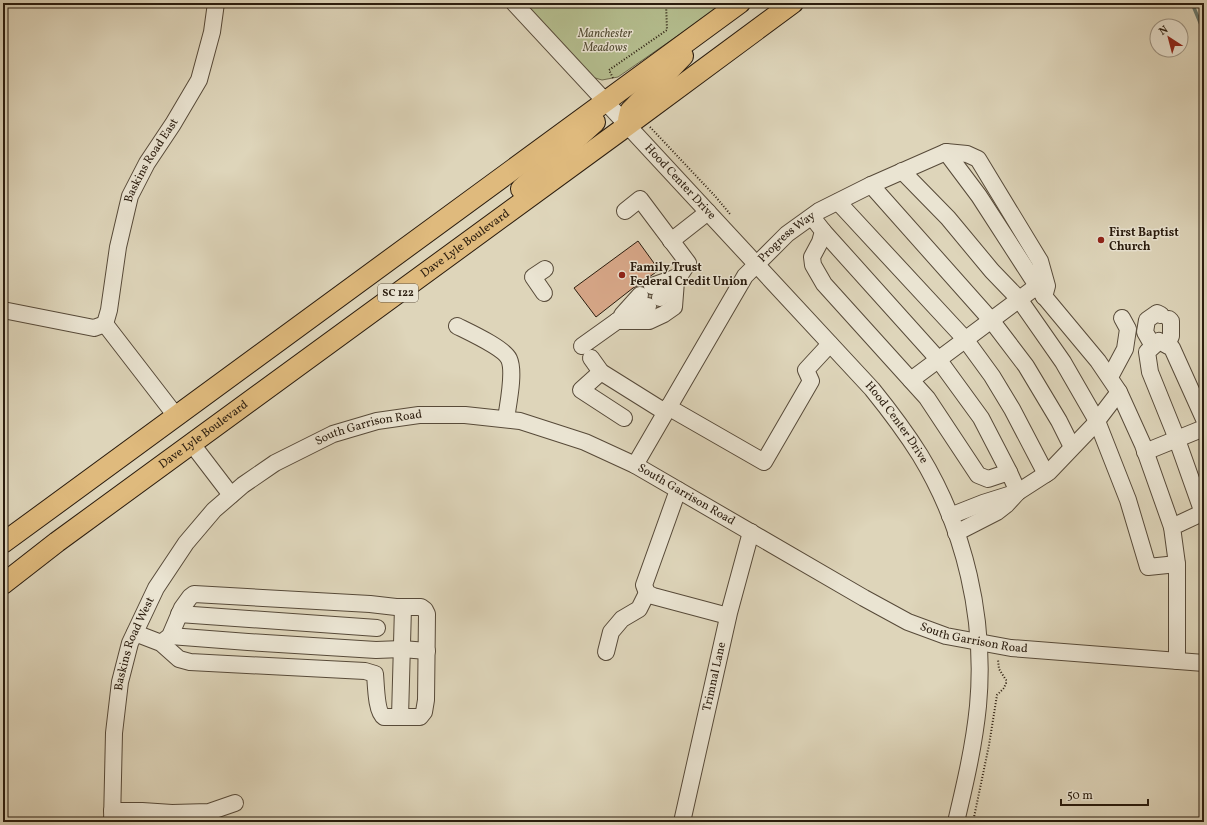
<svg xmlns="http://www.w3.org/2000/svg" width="1207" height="825" viewBox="0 0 1207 825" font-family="Vollkorn,serif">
<rect width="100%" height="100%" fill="#ded5ba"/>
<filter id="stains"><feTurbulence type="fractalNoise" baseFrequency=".005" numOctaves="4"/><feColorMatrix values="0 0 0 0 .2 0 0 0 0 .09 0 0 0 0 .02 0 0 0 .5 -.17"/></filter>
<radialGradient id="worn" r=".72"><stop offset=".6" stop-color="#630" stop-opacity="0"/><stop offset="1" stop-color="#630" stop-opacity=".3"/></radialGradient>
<!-- green -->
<polygon fill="#b4bd8e" stroke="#6f6c4e" points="519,3 725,3 618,77 602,80 585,75"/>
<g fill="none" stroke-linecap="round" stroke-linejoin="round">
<!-- stream -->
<polyline stroke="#697a70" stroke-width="3.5" points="1192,3 1204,32"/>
</g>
<!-- building -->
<polygon fill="#d6a687" stroke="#2a1c0e" points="638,241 659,270 645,280 643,286 637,286 633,288 596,317 574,288"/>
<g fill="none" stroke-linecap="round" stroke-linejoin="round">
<!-- minor-tunnel -->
<g stroke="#bab098" stroke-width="16" stroke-dasharray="16 8" stroke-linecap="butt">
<polyline points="644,301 656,292"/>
<polyline points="652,311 665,304"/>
</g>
<!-- minor casing -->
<g stroke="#574a39" stroke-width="18">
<g id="minor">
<path id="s1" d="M 514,3 L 872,389 C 889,410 905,431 920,455 C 965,529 986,619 978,706 C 974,746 965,784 956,822"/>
<polyline points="946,152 979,196 1043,295 1098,361 1119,392 1143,445 1172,527"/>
<polyline points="902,171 948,218 992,271 1019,299 1063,362 1097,421 1128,500 1148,567 1177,564"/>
<polyline points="871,185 991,320 1026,366 1059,421 1072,447"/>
<polyline points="838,202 965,339 992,376 1012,409 1046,474"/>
<polyline points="625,211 640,199 688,263 672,287 660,298"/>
<polyline points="812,217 823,231 820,242 812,257 813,265 824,284 927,398 978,475 988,479 1009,472 1018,492"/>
<polyline points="823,231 938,359 981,418 1009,472"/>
<polyline points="671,241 708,212"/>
<polyline points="652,286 680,276"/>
<polyline points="544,293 533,277 545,269"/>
<polyline points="3,310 94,328 105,324"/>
<polyline points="622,315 640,295"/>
<polyline points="617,321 649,321 664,314 674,307 676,281"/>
<path id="s2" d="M 105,324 L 109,310 L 118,247 L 130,196 L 147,163 L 173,124 L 199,80 L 212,32 L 216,3"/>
<polyline points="105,324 176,416"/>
<path d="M 457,326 C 469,332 504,348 509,359 C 515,372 508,404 506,419"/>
<polyline points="1167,345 1171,336 1171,321 1169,319"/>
<polyline points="582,346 617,321 648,306"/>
<polyline points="1153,346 1145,332 1147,320 1157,313 1161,315"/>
<polyline points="591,358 601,372 665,412"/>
<polyline points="601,372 581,390 624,418"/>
<polyline points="1110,377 1125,349 1128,329 1122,318"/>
<polyline points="911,380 1037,286"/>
<polyline points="668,407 764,462 811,381 806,370 830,344"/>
<polyline points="192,444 231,495"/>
<polyline points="1145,452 1204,428"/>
<path id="s3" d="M 635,465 L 745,276 L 787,234 L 819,211 L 871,185 L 946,152 L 967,154 L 978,159 L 1040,261 L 1047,286 L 1044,297"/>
<polyline points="678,490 644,585 647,593 653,596 728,616"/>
<polyline points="1203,513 1175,434 1150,372 1147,352 1159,341 1172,348 1204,419"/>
<polyline points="950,516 983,503 1018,492 1049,472 1093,426 1119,392"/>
<polyline points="956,533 997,512 1006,505 1017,493"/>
<polyline points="179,614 377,628"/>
<path d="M 135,633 L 161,643 L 170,636 L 182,608 L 190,597 L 194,594 L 370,604 L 396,607 L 421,607 L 425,610 L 427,614 L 426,700 L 424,712 L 420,717 L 384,717 C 376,712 376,684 375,674 L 365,671 L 190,662 L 179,659 L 161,643"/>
<polyline points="170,636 248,642 376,650 402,649 427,651"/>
<polyline points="606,652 611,632 622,619 639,609 647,593"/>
<polyline points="1177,661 1177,564 1172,527 1204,512"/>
<polyline points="400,717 403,607"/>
<polyline points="112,811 142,811 172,813 209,812 235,803"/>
<path id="s4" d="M 112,822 L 114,733 L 120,682 L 130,643 L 156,588 L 186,543 L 214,510 L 243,485 L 275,463 L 333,434 L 377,421 L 419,415 L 465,415 L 520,421 L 585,442 L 635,465 L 864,598 L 908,622 L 946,636 L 1011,648 L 1204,663"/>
<path id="s5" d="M 682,822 L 729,613 L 751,532"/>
</g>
</g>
<!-- major casing -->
<g stroke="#2a1c0e" stroke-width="22">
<g id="major">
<polyline points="628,120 630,111 634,107 683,56"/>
<polyline points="521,189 595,122"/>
<polyline points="3,543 740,3"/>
<path id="s6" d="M 3,584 L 57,542 L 628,125 L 793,3"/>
</g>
</g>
<!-- path -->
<g stroke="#2a1c0e" stroke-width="2" stroke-dasharray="1 2" stroke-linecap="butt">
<polyline points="613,78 609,70 667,30 666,3"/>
<polyline points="650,127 715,196 730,214"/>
<polyline points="973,822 989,745 997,695 1004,688 1006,683 1006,680 999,669 998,660"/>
</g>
<!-- minor -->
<use href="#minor" stroke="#eae4d2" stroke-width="16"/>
<!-- major -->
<use href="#major" stroke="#dfba7d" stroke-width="20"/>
</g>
<!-- markers -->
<g fill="#8f2418" stroke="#eae4d2" stroke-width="1.5">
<circle cx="1101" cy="240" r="4"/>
<circle cx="622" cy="275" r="4"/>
</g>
<g text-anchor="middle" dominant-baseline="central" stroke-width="3" stroke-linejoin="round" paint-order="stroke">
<!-- shield labels -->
<rect fill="#eae4d2" stroke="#645849" stroke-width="1" x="378" y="284" width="40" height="18" rx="3"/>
<g font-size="11" font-weight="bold" fill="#2a1c0e">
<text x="398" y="293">SC 122</text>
</g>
<!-- park labels -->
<g font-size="12" font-style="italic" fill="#534c34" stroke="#eae4d2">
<text x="605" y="34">Manchester<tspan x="605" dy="14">Meadows</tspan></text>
</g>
<!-- street labels -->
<g font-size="12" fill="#2a1c0e" stroke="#eae4d2">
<text stroke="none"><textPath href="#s2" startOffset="172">Baskins Road East</textPath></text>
<text stroke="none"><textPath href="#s1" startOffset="244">Hood Center Drive</textPath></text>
<text stroke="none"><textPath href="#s3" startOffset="276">Progress Way</textPath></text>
<text stroke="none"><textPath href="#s6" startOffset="574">Dave Lyle Boulevard</textPath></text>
<text stroke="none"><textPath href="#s1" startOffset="568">Hood Center Drive</textPath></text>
<text stroke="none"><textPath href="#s4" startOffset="517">South Garrison Road</textPath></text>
<text stroke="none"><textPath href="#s6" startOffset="250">Dave Lyle Boulevard</textPath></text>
<text stroke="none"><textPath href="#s4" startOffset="853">South Garrison Road</textPath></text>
<text stroke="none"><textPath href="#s4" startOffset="1177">South Garrison Road</textPath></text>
<text stroke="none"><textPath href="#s4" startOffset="181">Baskins Road West</textPath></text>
<text stroke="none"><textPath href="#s5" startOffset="149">Trimnal Lane</textPath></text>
</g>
<!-- poi labels -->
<g font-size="12" font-weight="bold" fill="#2a1c0e" stroke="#eae4d2" text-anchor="start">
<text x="1109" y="233">First Baptist<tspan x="1109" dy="14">Church</tspan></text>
<text x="630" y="268">Family Trust<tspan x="630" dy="14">Federal Credit Union</tspan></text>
</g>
</g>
<!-- margin -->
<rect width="1207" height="825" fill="none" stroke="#ded5ba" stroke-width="16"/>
<rect x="4" y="4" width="1199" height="817" fill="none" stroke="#2a1c0e" stroke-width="2"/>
<rect x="8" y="8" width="1191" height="809" fill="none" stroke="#2a1c0e"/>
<!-- north arrow -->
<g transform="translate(1169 38) rotate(324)"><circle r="19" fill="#eae4d2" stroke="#9d9484"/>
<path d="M0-3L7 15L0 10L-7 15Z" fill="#8f2418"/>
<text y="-6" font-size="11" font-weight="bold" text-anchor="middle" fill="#2a1c0e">N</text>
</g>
<!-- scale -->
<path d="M1061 799v6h87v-6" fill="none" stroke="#2a1c0e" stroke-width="2"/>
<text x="1067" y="799" font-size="12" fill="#2a1c0e" stroke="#eae4d2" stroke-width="3" paint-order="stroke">50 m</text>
<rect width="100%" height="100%" filter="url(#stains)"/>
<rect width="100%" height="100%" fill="url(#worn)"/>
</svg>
